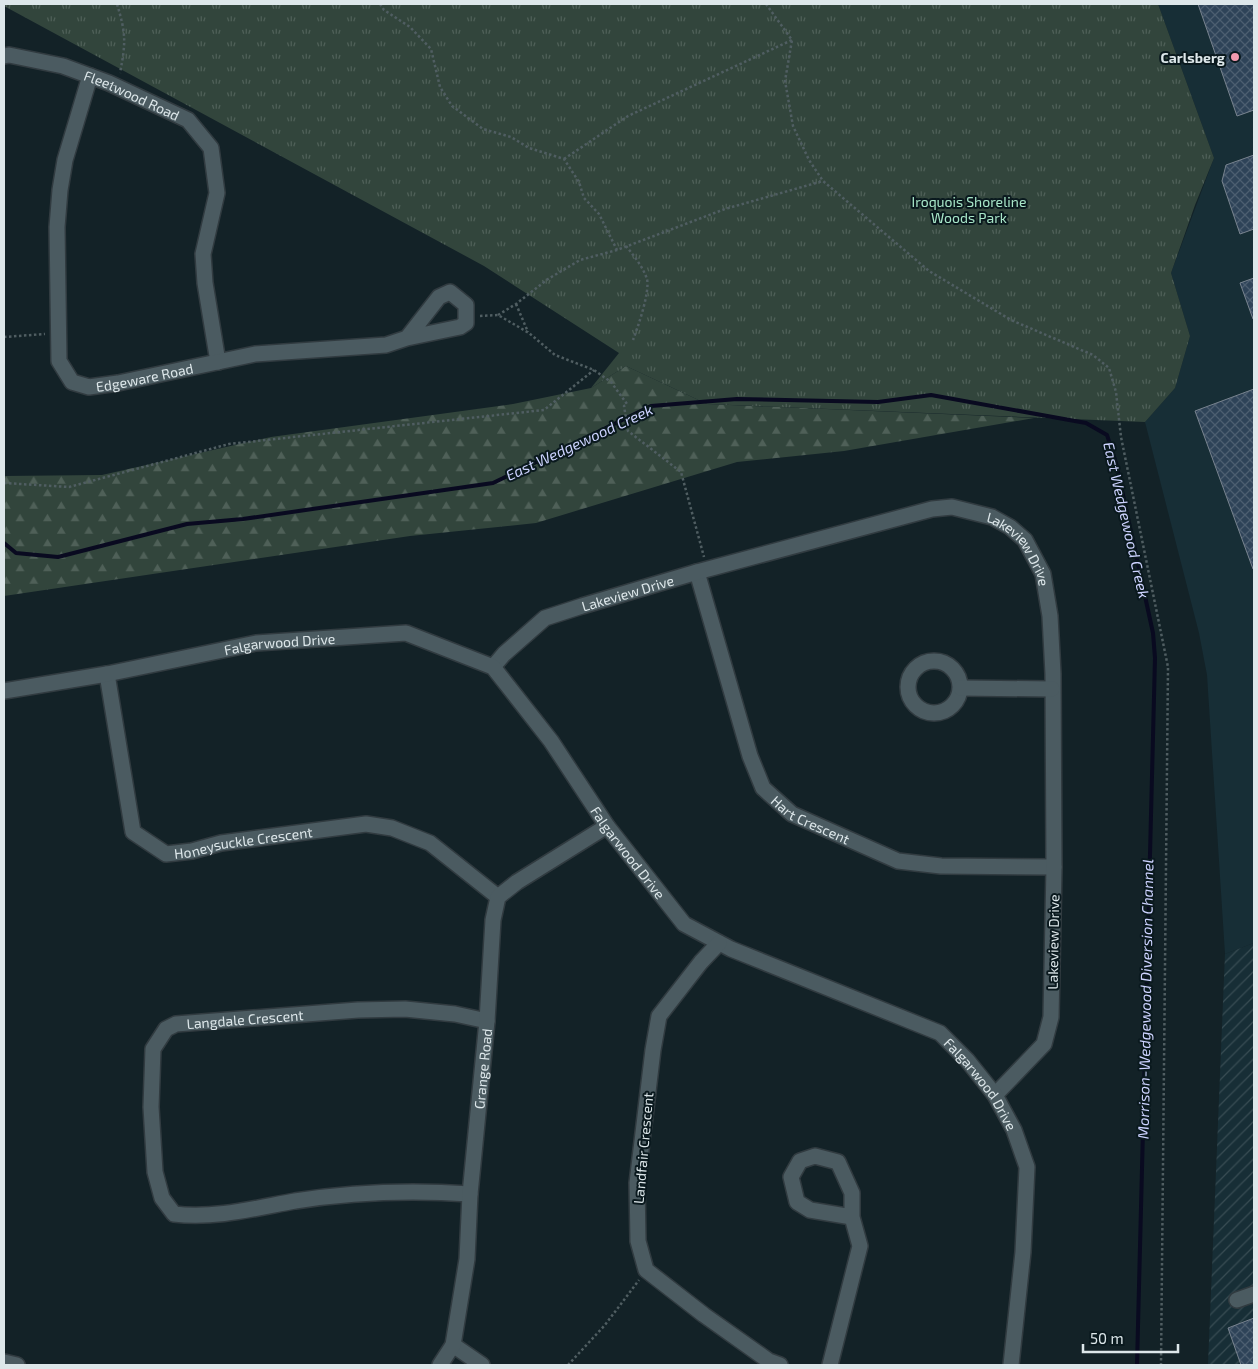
<svg xmlns="http://www.w3.org/2000/svg" width="1258" height="1369" viewBox="0 0 1258 1369" font-family="'Exo 2',sans-serif">
<defs>
<pattern id="industrial-furrows" width="10" height="10" patternUnits="userSpaceOnUse" patternTransform="scale(1.25)"><rect width="10" height="10" fill="#172e36"/><path d="M-1 1l2-2M0 10L10 0M9 11l2-2" fill="none" stroke="#384c53"/></pattern>
<pattern id="forest-firs" width="22" height="20" patternUnits="userSpaceOnUse" patternTransform="scale(1.25)"><rect width="22" height="20" fill="#32453c"/><path d="M5 1l3.5 6h-7zM16 11l3.5 6h-7z" fill="#4f6058"/></pattern>
<pattern id="park-tufts" width="24" height="20" patternUnits="userSpaceOnUse" patternTransform="scale(1.25)"><rect width="24" height="20" fill="#32453c"/><path d="M3 7l-1-3M5 7V3M7 7l1-3M15 17l-1-3M17 17v-4M19 17l1-3" fill="none" stroke="#4f6058"/></pattern>
<pattern id="building-cross-hatch" width="8" height="8" patternUnits="userSpaceOnUse" patternTransform="scale(1.25)"><rect width="8" height="8" fill="#2e4358"/><path d="M0 0l8 8M0 8l8-8" fill="none" stroke="#4c5e70"/></pattern>
</defs>
<rect width="100%" height="100%" fill="#132227"/>
<!-- built -->
<polygon fill="#172e36" points="1158,4 1254,4 1254,943 1225,954 1207,675 1199,633 1145,422 1175,388 1190,336 1171,273 1214,158"/>
<!-- industrial -->
<polygon fill="url(#industrial-furrows)" points="1254,943 1254,1365 1208,1365 1225,954"/>
<!-- forest -->
<polygon fill="url(#forest-firs)" points="626,366 707,404 1034,418 844,451 737,462 536,523 410,536 4,596 4,476 102,475 271,437 513,404 591,388"/>
<!-- park -->
<polygon fill="url(#park-tufts)" points="4,4 1158,4 1214,158 1195,205 1171,273 1190,336 1175,388 1145,422 707,404 626,366 591,388 619,353 484,266 4,6"/>
<g fill="none" stroke-linecap="round" stroke-linejoin="round">
<!-- stream -->
<polyline stroke="#090a20" stroke-width="4" points="4,543 16,553 58,557 187,524 243,519 493,483 651,406 737,399 878,402 931,395 1086,423 1107,435 1116,463 1153,633 1155,658 1137,1365"/>
</g>
<!-- building -->
<g fill="url(#building-cross-hatch)" stroke="#78838f">
<polygon points="1198,4 1254,4 1254,110 1237,116"/>
<polygon points="1254,155 1254,229 1240,234 1222,181 1226,165"/>
<polygon points="1254,278 1254,318 1253,319 1240,283"/>
<polygon points="1254,389 1254,569 1253,569 1195,411"/>
<polygon points="1254,1318 1254,1365 1241,1365 1228,1328"/>
</g>
<g fill="none" stroke-linecap="round" stroke-linejoin="round">
<!-- minor casing -->
<g stroke="#313b40" stroke-width="18">
<g id="minor">
<path id="s1" d="M 4,56 L 9,55 L 63,66 L 109,83 L 188,120 L 211,148 L 217,193 L 203,254 L 205,283 L 218,362"/>
<path id="s2" d="M 90,76 L 65,160 L 60,190 L 57,227 L 59,361 L 72,382 L 89,387 L 118,383 L 255,354 L 386,345 L 407,338 L 460,327 L 466,323 L 466,305 L 450,292 L 439,297 L 407,338"/>
<path id="s3" d="M 697,572 L 750,756 L 763,788 L 792,814 L 898,861 L 941,866 L 1054,867"/>
<circle cx="934" cy="687" r="26"/>
<path id="s4" d="M 493,667 L 504,654 L 545,618 L 582,606 L 697,572 L 932,509 L 952,507 L 992,517 L 1010,527 L 1025,540 L 1043,574 L 1050,616 L 1053,674 L 1054,867 L 1051,1017 L 1044,1044 L 995,1095"/>
<path id="s5" d="M 107,674 L 133,832 L 166,854 L 192,851 L 221,843 L 366,824 L 392,828 L 430,843 L 498,897"/>
<polyline points="961,688 1052,689"/>
<path id="s6" d="M 4,691 L 107,674 L 256,643 L 406,633 L 493,667 L 551,741 L 607,826 L 684,924 L 731,949 L 940,1033 L 967,1060 L 995,1095 L 1014,1130 L 1027,1167 L 1023,1252 L 1011,1365"/>
<polyline points="719,943 701,962 659,1016 653,1050 637,1183 638,1241 646,1270 704,1315 769,1361 780,1365"/>
<path id="s7" d="M 470,1194 C 412,1190 353,1192 295,1201 C 256,1208 215,1219 174,1214 L 162,1198 L 155,1172 L 151,1107 L 153,1049 L 166,1029 L 176,1024 L 358,1010 L 405,1009 L 455,1014 L 487,1021"/>
<polyline points="1237,1300 1254,1294"/>
<polyline points="453,1345 482,1365"/>
<polyline points="4,1362 17,1365"/>
<path id="s8" d="M 440,1365 L 453,1345 L 467,1259 L 470,1194 L 487,1021 L 493,920 L 498,897 L 517,882 L 607,826"/>
<polyline points="830,1365 860,1246 852,1217 852,1193 838,1162 815,1156 800,1161 791,1177 797,1202 810,1210 852,1217"/>
</g>
</g>
<!-- path -->
<g stroke="#505e62" stroke-width="2.5" stroke-dasharray="2.5 2.5" stroke-linecap="butt">
<path d="M 117,4 C 126,34 126,42 120,73"/>
<polyline points="380,4 384,10 410,27 431,49 440,87 452,106 483,129 511,137 529,148 564,159 579,182 584,198 599,214 617,250"/>
<polyline points="766,4 792,40 785,81 793,126 809,160 823,181 929,271 1011,320 1093,355 1109,368 1116,392 1121,437 1168,667 1161,1365"/>
<polyline points="564,159 628,116 792,40"/>
<path d="M 626,246 C 634,256 643,267 647,279 C 650,292 638,327 633,340"/>
<polyline points="516,304 528,332"/>
<polyline points="498,315 516,304 548,279 580,260 617,250 725,209 823,181"/>
<polyline points="480,316 498,315 529,333 555,355 594,370 611,382 627,404 624,406 628,431 681,472 704,557"/>
<polyline points="4,337 45,334"/>
<polyline points="4,483 69,487 229,444 544,410 594,370"/>
<polyline points="568,1365 605,1325 639,1280"/>
</g>
<!-- minor -->
<use href="#minor" stroke="#4b5b61" stroke-width="15"/>
</g>
<!-- markers -->
<circle fill="#f29aaf" stroke="#0a191e" stroke-width="2" cx="1235" cy="57" r="5"/>
<g text-anchor="middle" dominant-baseline="central" stroke-width="4" stroke-linejoin="round" paint-order="stroke">
<!-- poi labels -->
<g font-size="14" font-weight="bold" fill="#dde7ea" stroke="#0a191e" text-anchor="end">
<text x="1225" y="57">Carlsberg</text>
</g>
<!-- street labels -->
<g font-size="14" fill="#dde7ea" stroke="#0a191e">
<text stroke="none"><textPath href="#s1" startOffset="135">Fleetwood Road</textPath></text>
<text stroke="none"><textPath href="#s2" startOffset="388">Edgeware Road</textPath></text>
<text stroke="none"><textPath href="#s4" startOffset="578">Lakeview Drive</textPath></text>
<text stroke="none"><textPath href="#s4" startOffset="158">Lakeview Drive</textPath></text>
<text stroke="none"><textPath href="#s6" startOffset="280">Falgarwood Drive</textPath></text>
<text stroke="none"><textPath href="#s3" startOffset="284">Hart Crescent</textPath></text>
<text stroke="none"><textPath href="#s5" startOffset="278">Honeysuckle Crescent</textPath></text>
<text stroke="none"><textPath href="#s6" startOffset="730">Falgarwood Drive</textPath></text>
<text transform="translate(1053 942) rotate(-89)">Lakeview Drive</text>
<text stroke="none"><textPath href="#s7" startOffset="572">Langdale Crescent</textPath></text>
<text stroke="none"><textPath href="#s8" startOffset="302">Grange Road</textPath></text>
<text stroke="none"><textPath href="#s6" startOffset="1165">Falgarwood Drive</textPath></text>
<text transform="translate(643 1148) rotate(-85)">Landfair Crescent</text>
</g>
<!-- park labels -->
<g font-size="14" fill="#a8e6c9" stroke="#0a191e">
<text x="969" y="201">Iroquois Shoreline<tspan x="969" dy="16">Woods Park</tspan></text>
</g>
<!-- water labels -->
<g font-size="15" font-style="italic" fill="#cdd3ff" stroke="#0a191e">
<text transform="translate(579 442) rotate(-25)">East Wedgewood Creek</text>
<text transform="translate(1127 520) rotate(77)">East Wedgewood Creek</text>
<text transform="translate(1145 999) rotate(-89)">Morrison-Wedgewood Diversion Channel</text>
</g>
</g>
<!-- border -->
<rect width="1258" height="1369" fill="none" stroke="#dde7ea" stroke-width="10"/>
<!-- scale -->
<path d="M1083 1344v8h95v-8" fill="none" stroke="#dde7ea" stroke-width="2.5"/>
<text x="1090" y="1344" font-size="15" fill="#dde7ea" stroke="#0a191e" stroke-width="4" paint-order="stroke">50 m</text>
</svg>
